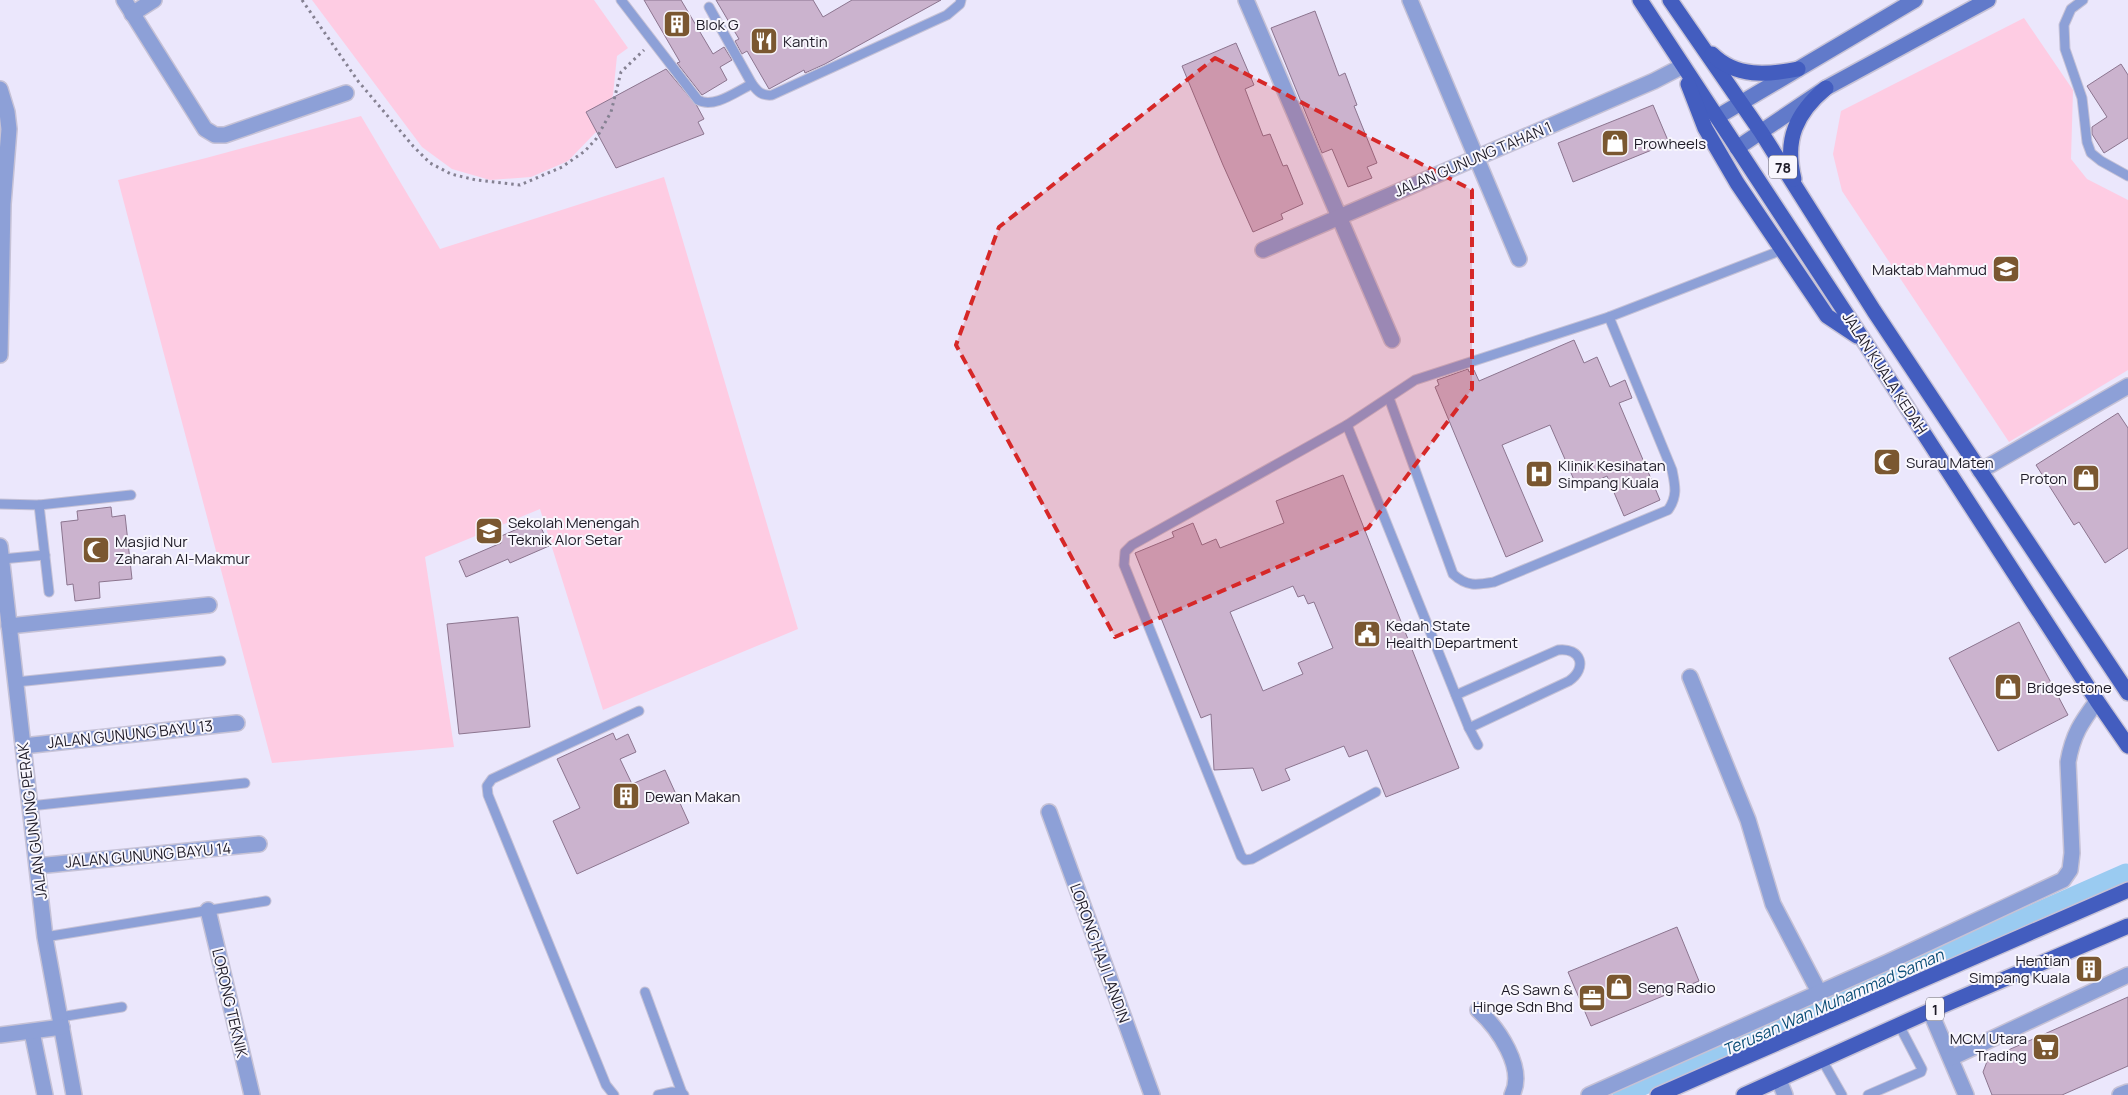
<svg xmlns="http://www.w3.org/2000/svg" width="2128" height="1095" viewBox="0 0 2128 1095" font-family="Manrope,sans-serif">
<rect width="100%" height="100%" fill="#ebe7fc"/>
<!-- pitch -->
<g fill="#fecce3">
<polygon points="312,0 594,0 628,48 617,56 613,95 596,132 568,161 531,177 490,180 452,169 422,147"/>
<polygon points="2024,18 2073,90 2071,159 2087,179 2128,200 2128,370 2009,442 1842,191 1833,154 1841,111"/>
<polygon points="361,116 440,249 664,177 798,629 603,710 540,509 425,557 454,747 272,763 118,180 206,158"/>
</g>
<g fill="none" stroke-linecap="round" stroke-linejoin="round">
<!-- canal -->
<polyline stroke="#9acbf1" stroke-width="19" points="1622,1095 2126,873"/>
</g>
<!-- building -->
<g fill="#cbb3ce" stroke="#8c758f" fill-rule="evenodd">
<polygon points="644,0 681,0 713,54 724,47 732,60 720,67 727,80 702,95 677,63 680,62"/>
<polygon points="716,0 813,0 823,17 852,0 941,0 825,64 805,73 804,70 769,89 747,51 742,54 735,41 739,39"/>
<polygon points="1315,11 1339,76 1345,73 1357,105 1354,106 1377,163 1367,167 1372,178 1348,187 1332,149 1322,153 1271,28"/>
<polygon points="1236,43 1254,85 1245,89 1263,136 1270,134 1283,166 1287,165 1303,204 1281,214 1283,219 1253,232 1223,165 1182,66"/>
<polygon points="2121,64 2128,75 2128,138 2104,153 2092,134 2092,127 2107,117 2087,86"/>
<polygon points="666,69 697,106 704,119 698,122 704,134 616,168 586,112"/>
<polygon points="1653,105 1669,143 1573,182 1558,143"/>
<polygon points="1574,340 1584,363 1597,357 1610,387 1625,380 1632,398 1619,403 1660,500 1624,516 1607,476 1578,489 1550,425 1502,445 1543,541 1506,557 1435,387 1439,385 1437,380 1468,369 1469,372 1474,370 1479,381"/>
<polygon points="2118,413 2128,428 2128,548 2105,563 2079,522 2074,525 2036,465"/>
<path d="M 1343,475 L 1459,768 L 1386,797 L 1367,750 L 1349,757 L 1344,746 L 1285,769 L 1290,780 L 1262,791 L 1253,768 L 1214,770 L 1211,714 L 1201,718 L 1135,553 L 1174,537 L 1172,532 L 1193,523 L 1202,545 L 1216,539 L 1220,548 L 1284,523 L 1276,501 ZM 1293,586 L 1298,597 L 1304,595 L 1308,604 L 1314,602 L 1333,648 L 1298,663 L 1303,674 L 1263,691 L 1230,612 Z"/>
<polygon points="111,507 112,517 125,515 132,579 99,582 100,598 75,601 73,584 67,585 61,522 78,520 77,511"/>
<polygon points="538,520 549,546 510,563 508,559 466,577 459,561 501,543 499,537"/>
<polygon points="518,617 530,727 459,734 447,624"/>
<polygon points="2019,622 2068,715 1998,751 1949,658"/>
<polygon points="613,733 616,740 628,734 636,752 620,759 632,784 665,770 689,823 577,874 553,821 580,808 557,759"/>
<polygon points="1677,927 1699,981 1591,1026 1568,972"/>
<polygon points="2128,997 2128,1066 2062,1095 1992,1095 1983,1072 1988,1059"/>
</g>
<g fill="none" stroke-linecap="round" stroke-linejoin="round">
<!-- lane casing -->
<g stroke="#c6c2d6" stroke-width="11">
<g id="lane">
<path d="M 621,0 L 698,100 C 714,109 737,91 752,84"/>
<polyline points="2083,0 2071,9 2064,25 2065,49 2082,98 2087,142 2091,153 2101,161 2128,176"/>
<path d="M 709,7 L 752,84 C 758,92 762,96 772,95 L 947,15 L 960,4 L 961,0"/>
<path d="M 1389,398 L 1453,574 C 1467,587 1477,585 1494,582 L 1668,510 C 1678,496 1675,485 1672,470 L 1609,317"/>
<polyline points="1347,425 1469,728 1478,745"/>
<polyline points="0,504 39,505 131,495"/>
<polyline points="39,505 49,592"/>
<polyline points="2,559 45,555"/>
<polyline points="16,682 221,661"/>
<path d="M 1456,695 L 1558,650 C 1581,647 1588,668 1569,681 L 1469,728"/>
<polyline points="1376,792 1252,859 1245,860 1241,856 1124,565 1125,552 1132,545 1347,425 1415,380 1609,317 1782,250"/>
<polyline points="30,806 245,783"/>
<polyline points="45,937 266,901"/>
<polyline points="645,992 682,1093"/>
<polyline points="60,1017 122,1007"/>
<polyline points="1822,1060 1842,1095"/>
<polyline points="614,1095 606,1085 488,795 487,786 492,779 639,711"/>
<polyline points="658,1095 672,1092 682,1093 684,1095"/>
<polyline points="1868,1095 1921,1072 1922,1069 1899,1025"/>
</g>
</g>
<!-- street casing -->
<g stroke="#c6c2d6" stroke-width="18">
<g id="street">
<polyline points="124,0 205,129 215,135 225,135 346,93"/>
<polyline points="1246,0 1392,340"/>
<polyline points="1410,0 1519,259"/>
<polyline points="132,14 154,0"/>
<polyline points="0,89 7,112 9,129 3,204 0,355"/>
<polyline points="1263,250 1654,81 1683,66"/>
<polyline points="1980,471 2128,386"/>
<polyline points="0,546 45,937 74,1095"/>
<polyline points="9,626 209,605"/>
<polyline points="1690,677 1748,820 1773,904 1819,992"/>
<polyline points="23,746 237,723"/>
<polyline points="1049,812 1152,1095"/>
<polyline points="37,866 259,844"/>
<polyline points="208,910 252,1095"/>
<path d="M 1478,1010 C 1498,1028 1526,1068 1512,1095"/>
<polyline points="1930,1011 1966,1095"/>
<polyline points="32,1032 45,1095"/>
<polyline points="0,1035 62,1027"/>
<polyline points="1951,1058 2128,975"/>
<polyline points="1779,1080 1785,1095"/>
<path d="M 1589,1095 L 1888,962 L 2063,880 L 2070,870 L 2072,853 L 2068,762 C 2073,734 2081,723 2097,701"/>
<polyline points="2120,1095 2128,1092"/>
</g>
</g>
<!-- secondary casing -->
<g stroke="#c6c2d6" stroke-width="18">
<g id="secondary">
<polyline points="1717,117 1915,0"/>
<polyline points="1737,148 1826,88 1988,0"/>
</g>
</g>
<!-- primary casing -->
<g stroke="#c6c2d6" stroke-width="18">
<g id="primary">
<polyline points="1640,0 1864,341 2097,701 2128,746"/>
<polyline points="1670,0 1761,132 1874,311 2128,693"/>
<path d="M 1712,54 C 1736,78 1768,75 1798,69"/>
<polyline points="1688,84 1705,128 1737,183 1827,316 1857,336"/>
<path d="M 1794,179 C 1784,140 1796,113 1826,88"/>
<polyline points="1658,1095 2128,890"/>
<polyline points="1744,1095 1930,1011 2128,926"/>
</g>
</g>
<!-- path -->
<polyline stroke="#858192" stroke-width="3" stroke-dasharray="2.5 4" stroke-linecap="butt" points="302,0 358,81 413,146 430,163 451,174 476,180 520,185 562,167 585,151 596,139 611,112 621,72 644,50"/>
<!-- lane -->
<use href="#lane" stroke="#8da0d7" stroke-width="9"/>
<!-- street -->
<use href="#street" stroke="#8da0d7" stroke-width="15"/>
<!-- secondary -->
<use href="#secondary" stroke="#617aca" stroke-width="15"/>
<!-- primary -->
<use href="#primary" stroke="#435dbf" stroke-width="15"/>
</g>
<!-- marked area -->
<path fill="#d62828" fill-opacity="0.2" stroke="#d62828" stroke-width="4" stroke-dasharray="10 6" stroke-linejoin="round" d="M 1215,58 L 1472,190 L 1472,389 L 1368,528 L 1115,637 L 956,345 L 999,227 Z"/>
<!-- icons -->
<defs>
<g id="building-square" transform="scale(1.4375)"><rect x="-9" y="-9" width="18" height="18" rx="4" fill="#7a5730" stroke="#f8f6fd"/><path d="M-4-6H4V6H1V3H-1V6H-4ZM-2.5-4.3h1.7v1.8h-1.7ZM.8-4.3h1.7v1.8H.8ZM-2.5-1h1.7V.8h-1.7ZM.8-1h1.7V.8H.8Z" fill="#fff"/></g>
<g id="restaurant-square" transform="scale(1.4375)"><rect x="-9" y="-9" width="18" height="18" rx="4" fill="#7a5730" stroke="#f8f6fd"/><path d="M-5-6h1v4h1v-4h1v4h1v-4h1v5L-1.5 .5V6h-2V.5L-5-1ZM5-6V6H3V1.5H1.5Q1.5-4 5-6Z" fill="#fff"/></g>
<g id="shop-square" transform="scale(1.4375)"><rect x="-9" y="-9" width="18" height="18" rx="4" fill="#7a5730" stroke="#f8f6fd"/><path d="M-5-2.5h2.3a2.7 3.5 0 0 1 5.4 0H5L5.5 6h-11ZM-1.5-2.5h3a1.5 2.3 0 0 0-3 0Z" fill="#fff"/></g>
<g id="school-square" transform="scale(1.4375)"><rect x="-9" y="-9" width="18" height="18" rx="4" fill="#7a5730" stroke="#f8f6fd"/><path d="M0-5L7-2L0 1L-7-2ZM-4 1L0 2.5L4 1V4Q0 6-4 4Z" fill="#fff"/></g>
<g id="mosque-square" transform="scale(1.4375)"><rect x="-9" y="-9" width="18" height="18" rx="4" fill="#7a5730" stroke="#f8f6fd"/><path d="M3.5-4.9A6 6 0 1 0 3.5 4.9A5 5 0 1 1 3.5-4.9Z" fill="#fff"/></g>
<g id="hospital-square" transform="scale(1.4375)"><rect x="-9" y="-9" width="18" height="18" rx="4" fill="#7a5730" stroke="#f8f6fd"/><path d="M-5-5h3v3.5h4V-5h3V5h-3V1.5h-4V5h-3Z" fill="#fff"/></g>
<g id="civic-square" transform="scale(1.4375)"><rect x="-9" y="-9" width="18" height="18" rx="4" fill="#7a5730" stroke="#f8f6fd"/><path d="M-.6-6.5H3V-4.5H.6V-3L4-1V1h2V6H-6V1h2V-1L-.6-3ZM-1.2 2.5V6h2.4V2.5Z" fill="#fff"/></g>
<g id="office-square" transform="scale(1.4375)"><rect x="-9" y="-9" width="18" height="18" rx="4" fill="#7a5730" stroke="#f8f6fd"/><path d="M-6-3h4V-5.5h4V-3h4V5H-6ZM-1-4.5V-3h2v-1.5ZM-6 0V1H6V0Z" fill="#fff"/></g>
<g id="supermarket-square" transform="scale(1.4375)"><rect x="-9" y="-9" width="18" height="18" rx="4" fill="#7a5730" stroke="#f8f6fd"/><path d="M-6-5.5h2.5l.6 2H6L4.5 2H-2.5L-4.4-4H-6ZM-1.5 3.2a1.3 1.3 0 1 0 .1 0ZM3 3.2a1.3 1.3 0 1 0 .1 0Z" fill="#fff"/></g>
</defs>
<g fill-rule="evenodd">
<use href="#building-square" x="677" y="24"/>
<use href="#restaurant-square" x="764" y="41"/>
<use href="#shop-square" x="1615" y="143"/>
<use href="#school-square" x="2006" y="269"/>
<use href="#mosque-square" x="1887" y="462"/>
<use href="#hospital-square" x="1539" y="474"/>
<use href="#shop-square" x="2086" y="478"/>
<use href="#school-square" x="489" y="531"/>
<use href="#mosque-square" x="96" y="550"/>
<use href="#civic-square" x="1367" y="634"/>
<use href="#shop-square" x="2008" y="687"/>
<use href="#building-square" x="626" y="796"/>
<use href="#building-square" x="2089" y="969"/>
<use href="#shop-square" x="1619" y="987"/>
<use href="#office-square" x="1592" y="998"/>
<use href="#supermarket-square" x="2046" y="1047"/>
</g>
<g text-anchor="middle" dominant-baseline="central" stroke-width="4" stroke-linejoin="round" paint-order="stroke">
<!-- shield labels -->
<g fill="#f8f6fd" stroke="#5f5d67" stroke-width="1">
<rect x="1769" y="155.5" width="28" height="23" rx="4"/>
<rect x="1926" y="997.5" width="18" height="23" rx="4"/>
</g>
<g font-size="14" font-weight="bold" fill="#1e1b27">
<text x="1783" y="167">78</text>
<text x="1935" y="1009">1</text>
</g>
<!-- poi labels -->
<g font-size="15" fill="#1e1b27" stroke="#f8f6fd" text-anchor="start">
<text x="696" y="24">Blok G</text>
<text x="783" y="41">Kantin</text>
<text x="1634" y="143">Prowheels</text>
<text x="1987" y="269" text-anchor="end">Maktab Mahmud</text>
<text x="1906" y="462">Surau Maten</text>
<text x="1558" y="465">Klinik Kesihatan<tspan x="1558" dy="17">Simpang Kuala</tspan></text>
<text x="2067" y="478" text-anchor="end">Proton</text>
<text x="508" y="522">Sekolah Menengah<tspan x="508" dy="17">Teknik Alor Setar</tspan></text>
<text x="115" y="541">Masjid Nur<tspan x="115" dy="17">Zaharah Al-Makmur</tspan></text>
<text x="1386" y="625">Kedah State<tspan x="1386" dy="17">Health Department</tspan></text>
<text x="2027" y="687">Bridgestone</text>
<text x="645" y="796">Dewan Makan</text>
<text x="2070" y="960" text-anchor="end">Hentian<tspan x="2070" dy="17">Simpang Kuala</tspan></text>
<text x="1638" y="987">Seng Radio</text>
<text x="1573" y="989" text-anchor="end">AS Sawn &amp;<tspan x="1573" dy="17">Hinge Sdn Bhd</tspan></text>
<text x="2027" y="1038" text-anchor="end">MCM Utara<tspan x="2027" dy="17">Trading</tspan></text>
</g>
<!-- street labels -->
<g font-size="15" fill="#1e1b27" stroke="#f8f6fd">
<text transform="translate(1473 159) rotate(-23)">JALAN GUNUNG TAHAN 1</text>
<text transform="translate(1885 373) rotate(57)">JALAN KUALA KEDAH</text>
<text transform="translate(130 734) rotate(-6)">JALAN GUNUNG BAYU 13</text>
<text transform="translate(32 821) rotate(-97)">JALAN GUNUNG PERAK</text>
<text transform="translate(148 855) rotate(-5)">JALAN GUNUNG BAYU 14</text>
<text transform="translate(1100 953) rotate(70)">LORONG HAJI LANDIN</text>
<text transform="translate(230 1003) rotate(77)">LORONG TEKNIK</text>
</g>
<!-- water labels -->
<g font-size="16" font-style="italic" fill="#094d76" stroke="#f8f6fd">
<text transform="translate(1833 1002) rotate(-24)">Terusan Wan Muhammad Saman</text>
</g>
</g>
</svg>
